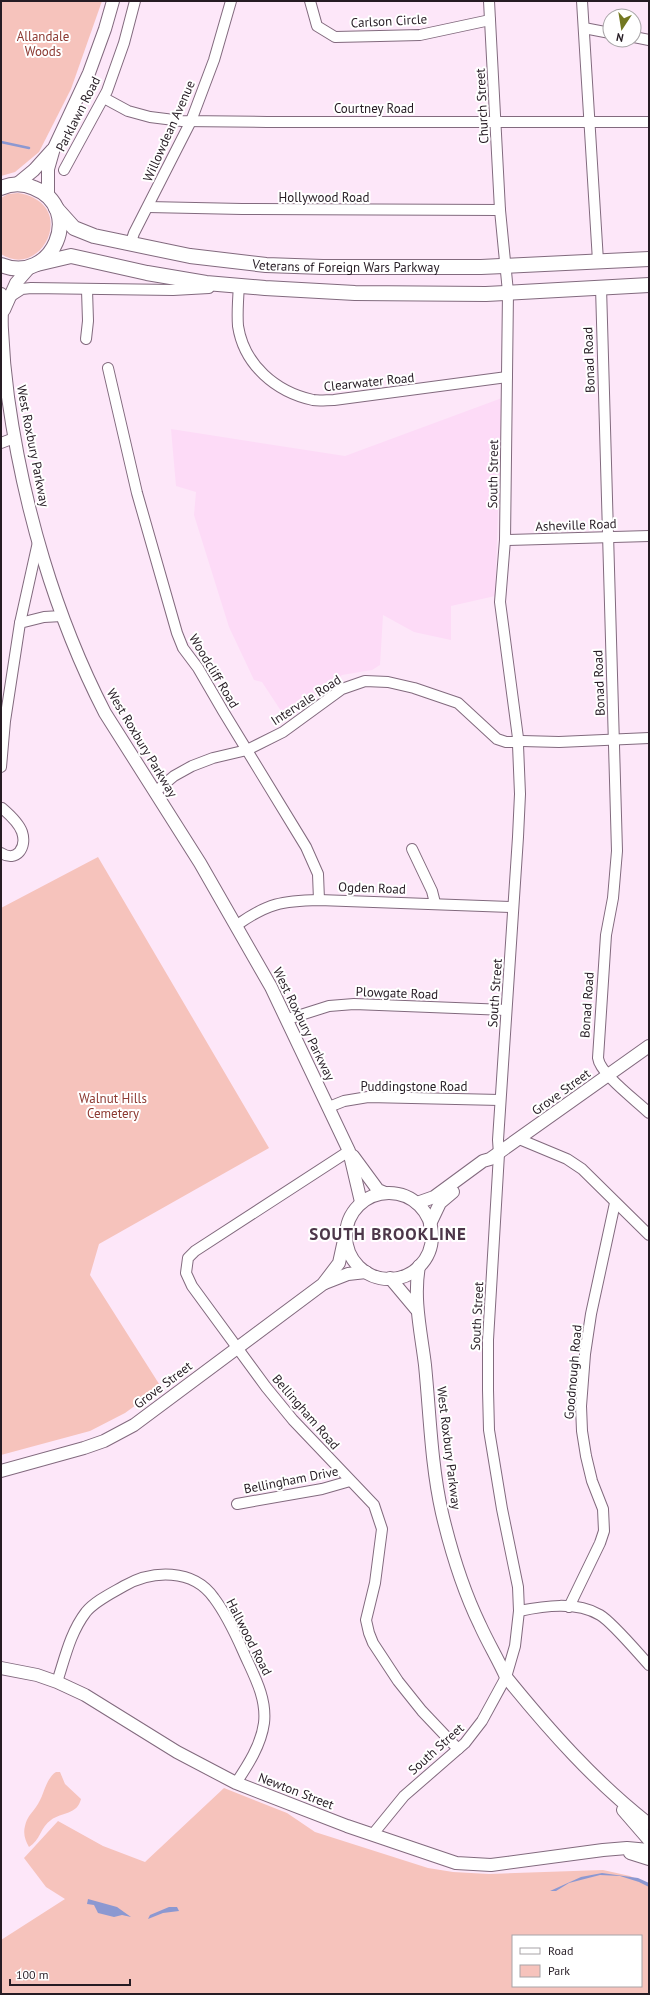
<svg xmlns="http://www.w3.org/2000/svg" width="650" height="1995" viewBox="0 0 650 1995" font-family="'PT Sans',sans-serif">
<rect width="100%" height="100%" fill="#fde7f9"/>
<!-- built -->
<polygon fill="#fddbf7" points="502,398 495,596 451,606 451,640 414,632 383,615 380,665 372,670 342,675 285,717 262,682 254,680 229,627 194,515 196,492 176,486 171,429 345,456"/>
<!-- green -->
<g fill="#f6c3bc" fill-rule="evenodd">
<polygon points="1,1 102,1 71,89 39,152 15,172 1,176"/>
<path d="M 18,193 C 80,203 42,281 1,254 L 1,198 L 8,194 Z"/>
<polygon points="98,857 269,1148 99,1244 90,1275 161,1387 125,1413 90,1431 1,1455 1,908"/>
<path d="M 56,1772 L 60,1772 L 65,1784 L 81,1799 C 77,1815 62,1812 51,1820 C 41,1826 40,1841 29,1847 C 25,1840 23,1834 25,1826 C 27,1817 31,1814 36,1807 C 44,1797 45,1779 56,1772 Z"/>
<path d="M 224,1788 L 287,1813 L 315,1832 L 428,1868 L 453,1872 L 489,1874 L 603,1870 L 630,1876 L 649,1885 L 649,1994 L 1,1994 L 1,1940 L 65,1899 L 46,1887 L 24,1858 L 58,1821 L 103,1846 L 145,1862 ZM 513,1936 L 641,1936 L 641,1986 L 513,1986 Z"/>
</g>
<!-- water -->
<g fill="#8c98d1">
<polygon points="602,1873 638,1878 649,1883 649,1887 639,1882 620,1876 600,1875 569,1883 556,1891 550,1891 581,1877"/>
<polygon points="88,1899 117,1907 131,1917 122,1915 114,1917 98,1913 94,1905 87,1904"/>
<polygon points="169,1907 177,1907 179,1911 163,1913 148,1919 150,1915"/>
</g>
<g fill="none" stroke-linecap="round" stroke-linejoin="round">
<!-- stream -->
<polyline stroke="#8c98d1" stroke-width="2.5" points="1,142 29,148"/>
<!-- minor casing -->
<g stroke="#826a7e" stroke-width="12">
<g id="minor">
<polyline points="310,1 317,26 335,37 380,36 420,35 490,20"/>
<polyline points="489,1 500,210 508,292 505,540 500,602 518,738"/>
<polyline points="582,1 598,261"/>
<polyline points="584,28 610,33"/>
<polyline points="634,37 649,40"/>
<polyline points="104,98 128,111 150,117 182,121 267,122 649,122"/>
<polyline points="64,170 107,91 124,43 135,1"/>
<polyline points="148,207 242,209 500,210"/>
<polyline points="130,245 134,233 191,121 214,60 231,1"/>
<path d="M 233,287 L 239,286 C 238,299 237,313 238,326 C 244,365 276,392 313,400 C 319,401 327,400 334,400 L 507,377"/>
<path d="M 601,287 L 617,851 L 613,898 L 606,935 L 598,1058 C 600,1074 637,1101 649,1113"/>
<polyline points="8,298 22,289 31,288 173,290 209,288"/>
<polyline points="86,339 88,321 87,290"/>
<polyline points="108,368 137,493 177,633 183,648 198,668 223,711 306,847 318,874 319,900"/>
<polyline points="1,443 14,438"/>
<polyline points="505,540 649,536"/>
<polyline points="20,623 38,542"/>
<polyline points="522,741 559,742 649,738"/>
<polyline points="1,767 5,721 20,623 44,617 62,616"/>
<polyline points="155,792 174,776 192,766 213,758 247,750 283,732 342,689 365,681 388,682 414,688 458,703 497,739 506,742 515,742"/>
<polyline points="412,849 432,891 435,903"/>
<path d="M 1,853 C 17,863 27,847 22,832 C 19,823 9,814 2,808"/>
<path d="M 237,925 C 268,903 282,901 319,900 L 513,907"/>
<polyline points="288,1019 329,1006 354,1004 506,1010"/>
<polyline points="329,1107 344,1101 368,1097 500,1100"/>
<polyline points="519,1139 567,1159 582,1169 649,1235"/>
<polyline points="349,1151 195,1251 188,1258 186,1273 192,1286 266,1387 293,1420 374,1505 382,1529 375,1583 366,1620 369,1633 373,1643 398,1681 422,1711 458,1749"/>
<polyline points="237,1504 322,1489 350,1481"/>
<polyline points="569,1607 600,1543 604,1531 603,1509 592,1481 586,1456 582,1431 581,1406 585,1354 591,1314 615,1203"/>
<path d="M 519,1611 C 544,1606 576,1601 600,1615 C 612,1622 638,1653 649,1665"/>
<path d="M 57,1682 C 65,1658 70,1633 86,1612 C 95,1601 112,1593 124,1586 C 152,1570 193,1568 214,1598 C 226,1614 235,1633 243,1651 C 253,1674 267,1697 264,1723 C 261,1745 248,1765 236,1783"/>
<polyline points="373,1834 404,1796 465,1743 482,1721 506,1677 515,1646 519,1611 518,1587 502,1509 489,1430 488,1390 488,1340 499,1154 498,1140 518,837 520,794 518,745"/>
</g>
</g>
<!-- major casing -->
<g stroke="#826a7e" stroke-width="14">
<g id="major">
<polyline points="17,184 34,170 52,150"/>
<polyline points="48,197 48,169 54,148 89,73 105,29 113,1"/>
<path d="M 1,294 C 3,306 1,318 2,330 C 3,353 5,375 8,397 C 23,505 55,616 105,713 L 200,863 L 271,987 L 349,1151 L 361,1202"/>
<polyline points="4,310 16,283 30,267"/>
<polyline points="353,1156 378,1190 385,1193"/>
<circle cx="389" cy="1236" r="43"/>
<polyline points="417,1203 434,1197 483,1161 490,1159 649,1046"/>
<polyline points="430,1224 440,1203 453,1192"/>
<path d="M 419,1266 C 413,1299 421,1332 425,1365 C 430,1415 431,1464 442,1513 C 451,1551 463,1590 480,1625 C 488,1643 498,1659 506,1677 C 549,1730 595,1782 649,1824"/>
<polyline points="390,1278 416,1309"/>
<polyline points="325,1283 348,1274 366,1272"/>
<polyline points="1,1471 84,1448 104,1441 134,1425 323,1284 339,1263 346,1231"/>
<polyline points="1,1668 37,1675 57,1682 85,1695 177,1752 236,1783 347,1826 456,1863 491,1865 603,1850 627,1848 649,1850"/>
<polyline points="623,1810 649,1840"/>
<polyline points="630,1853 649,1859"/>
</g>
</g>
<!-- highway casing -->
<g stroke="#826a7e" stroke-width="16">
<g id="highway">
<path d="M 1,188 C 12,183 23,183 34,188 C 85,208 53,286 1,265"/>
<path id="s1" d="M 56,208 L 74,228 L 94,236 L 190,256 L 266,265 L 323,267 L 481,267 L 649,259"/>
<polyline points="37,264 71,256 147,273 206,283 265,288 355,293 486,294 649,285"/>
</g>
</g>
<!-- minor -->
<use href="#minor" stroke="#fff" stroke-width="10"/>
<!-- major -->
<use href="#major" stroke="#fff" stroke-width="12"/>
<!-- highway -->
<use href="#highway" stroke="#fff" stroke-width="14"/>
</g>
<g text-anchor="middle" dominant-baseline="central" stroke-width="4" stroke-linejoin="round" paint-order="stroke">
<!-- street labels -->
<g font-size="13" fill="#261c24" stroke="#fff">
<text transform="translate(389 21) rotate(-3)">Carlson Circle</text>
<text transform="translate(482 106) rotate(-93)">Church Street</text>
<text x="374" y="108">Courtney Road</text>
<text transform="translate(78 114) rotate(-63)">Parklawn Road</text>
<text transform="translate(169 131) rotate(-66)">Willowdean Avenue</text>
<text x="324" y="197">Hollywood Road</text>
<text stroke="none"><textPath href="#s1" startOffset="303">Veterans of Foreign Wars Parkway</textPath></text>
<text transform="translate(589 360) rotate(-92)">Bonad Road</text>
<text transform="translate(369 382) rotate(-6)">Clearwater Road</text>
<text transform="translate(33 446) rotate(79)">West Roxbury Parkway</text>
<text transform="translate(493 474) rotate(-89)">South Street</text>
<text transform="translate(576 525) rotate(-2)">Asheville Road</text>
<text transform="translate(214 671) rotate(59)">Woodcliff Road</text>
<text transform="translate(599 683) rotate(-92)">Bonad Road</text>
<text transform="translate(306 700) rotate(-33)">Intervale Road</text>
<text transform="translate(142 743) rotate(59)">West Roxbury Parkway</text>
<text transform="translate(372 888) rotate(2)">Ogden Road</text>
<text transform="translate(397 993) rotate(2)">Plowgate Road</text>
<text transform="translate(495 993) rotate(-86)">South Street</text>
<text transform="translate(587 1005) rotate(-86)">Bonad Road</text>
<text transform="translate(304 1024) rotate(64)">West Roxbury Parkway</text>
<text x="414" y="1086">Puddingstone Road</text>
<text transform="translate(561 1092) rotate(-36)">Grove Street</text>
<text transform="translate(477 1316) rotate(-87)">South Street</text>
<text transform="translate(573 1372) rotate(-85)">Goodnough Road</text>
<text transform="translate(163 1385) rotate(-37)">Grove Street</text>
<text transform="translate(306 1412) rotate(49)">Bellingham Road</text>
<text transform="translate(449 1448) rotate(83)">West Roxbury Parkway</text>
<text transform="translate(291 1480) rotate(-11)">Bellingham Drive</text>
<text transform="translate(249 1637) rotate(63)">Hallwood Road</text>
<text transform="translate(436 1749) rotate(-42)">South Street</text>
<text transform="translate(296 1791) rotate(21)">Newton Street</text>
</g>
<!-- park labels -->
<g font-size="13" fill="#8c3931" stroke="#fff">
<text x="43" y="36">Allandale<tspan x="43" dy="15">Woods</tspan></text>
<text x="113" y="1098">Walnut Hills<tspan x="113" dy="15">Cemetery</tspan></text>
</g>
<!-- district labels -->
<g font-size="17" font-weight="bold" letter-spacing="1" fill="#4c3649" stroke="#fff">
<text x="388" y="1234">SOUTH BROOKLINE</text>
</g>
</g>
<!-- border -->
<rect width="650" height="1995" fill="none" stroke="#261c24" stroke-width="4"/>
<!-- legend -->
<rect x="512" y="1935" width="130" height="52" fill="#ffffff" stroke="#a8a4a7"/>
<rect x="520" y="1948" width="20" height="6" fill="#ffffff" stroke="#a8a4a7"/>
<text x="548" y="1955" font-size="12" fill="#261c24">Road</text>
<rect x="520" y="1965" width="20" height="12" fill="#f6c3bc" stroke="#a8a4a7"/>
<text x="548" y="1975" font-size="12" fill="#261c24">Park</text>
<!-- north arrow -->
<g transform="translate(622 28) rotate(192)"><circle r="19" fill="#ffffff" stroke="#a8a4a7"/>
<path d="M0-3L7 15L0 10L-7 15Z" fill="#737821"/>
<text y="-6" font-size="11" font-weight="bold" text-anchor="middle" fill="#261c24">N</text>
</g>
<!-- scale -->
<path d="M10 1979v6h120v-6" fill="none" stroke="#261c24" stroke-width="2"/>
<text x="16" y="1979" font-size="12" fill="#261c24" stroke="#ffffff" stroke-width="3" paint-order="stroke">100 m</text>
</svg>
